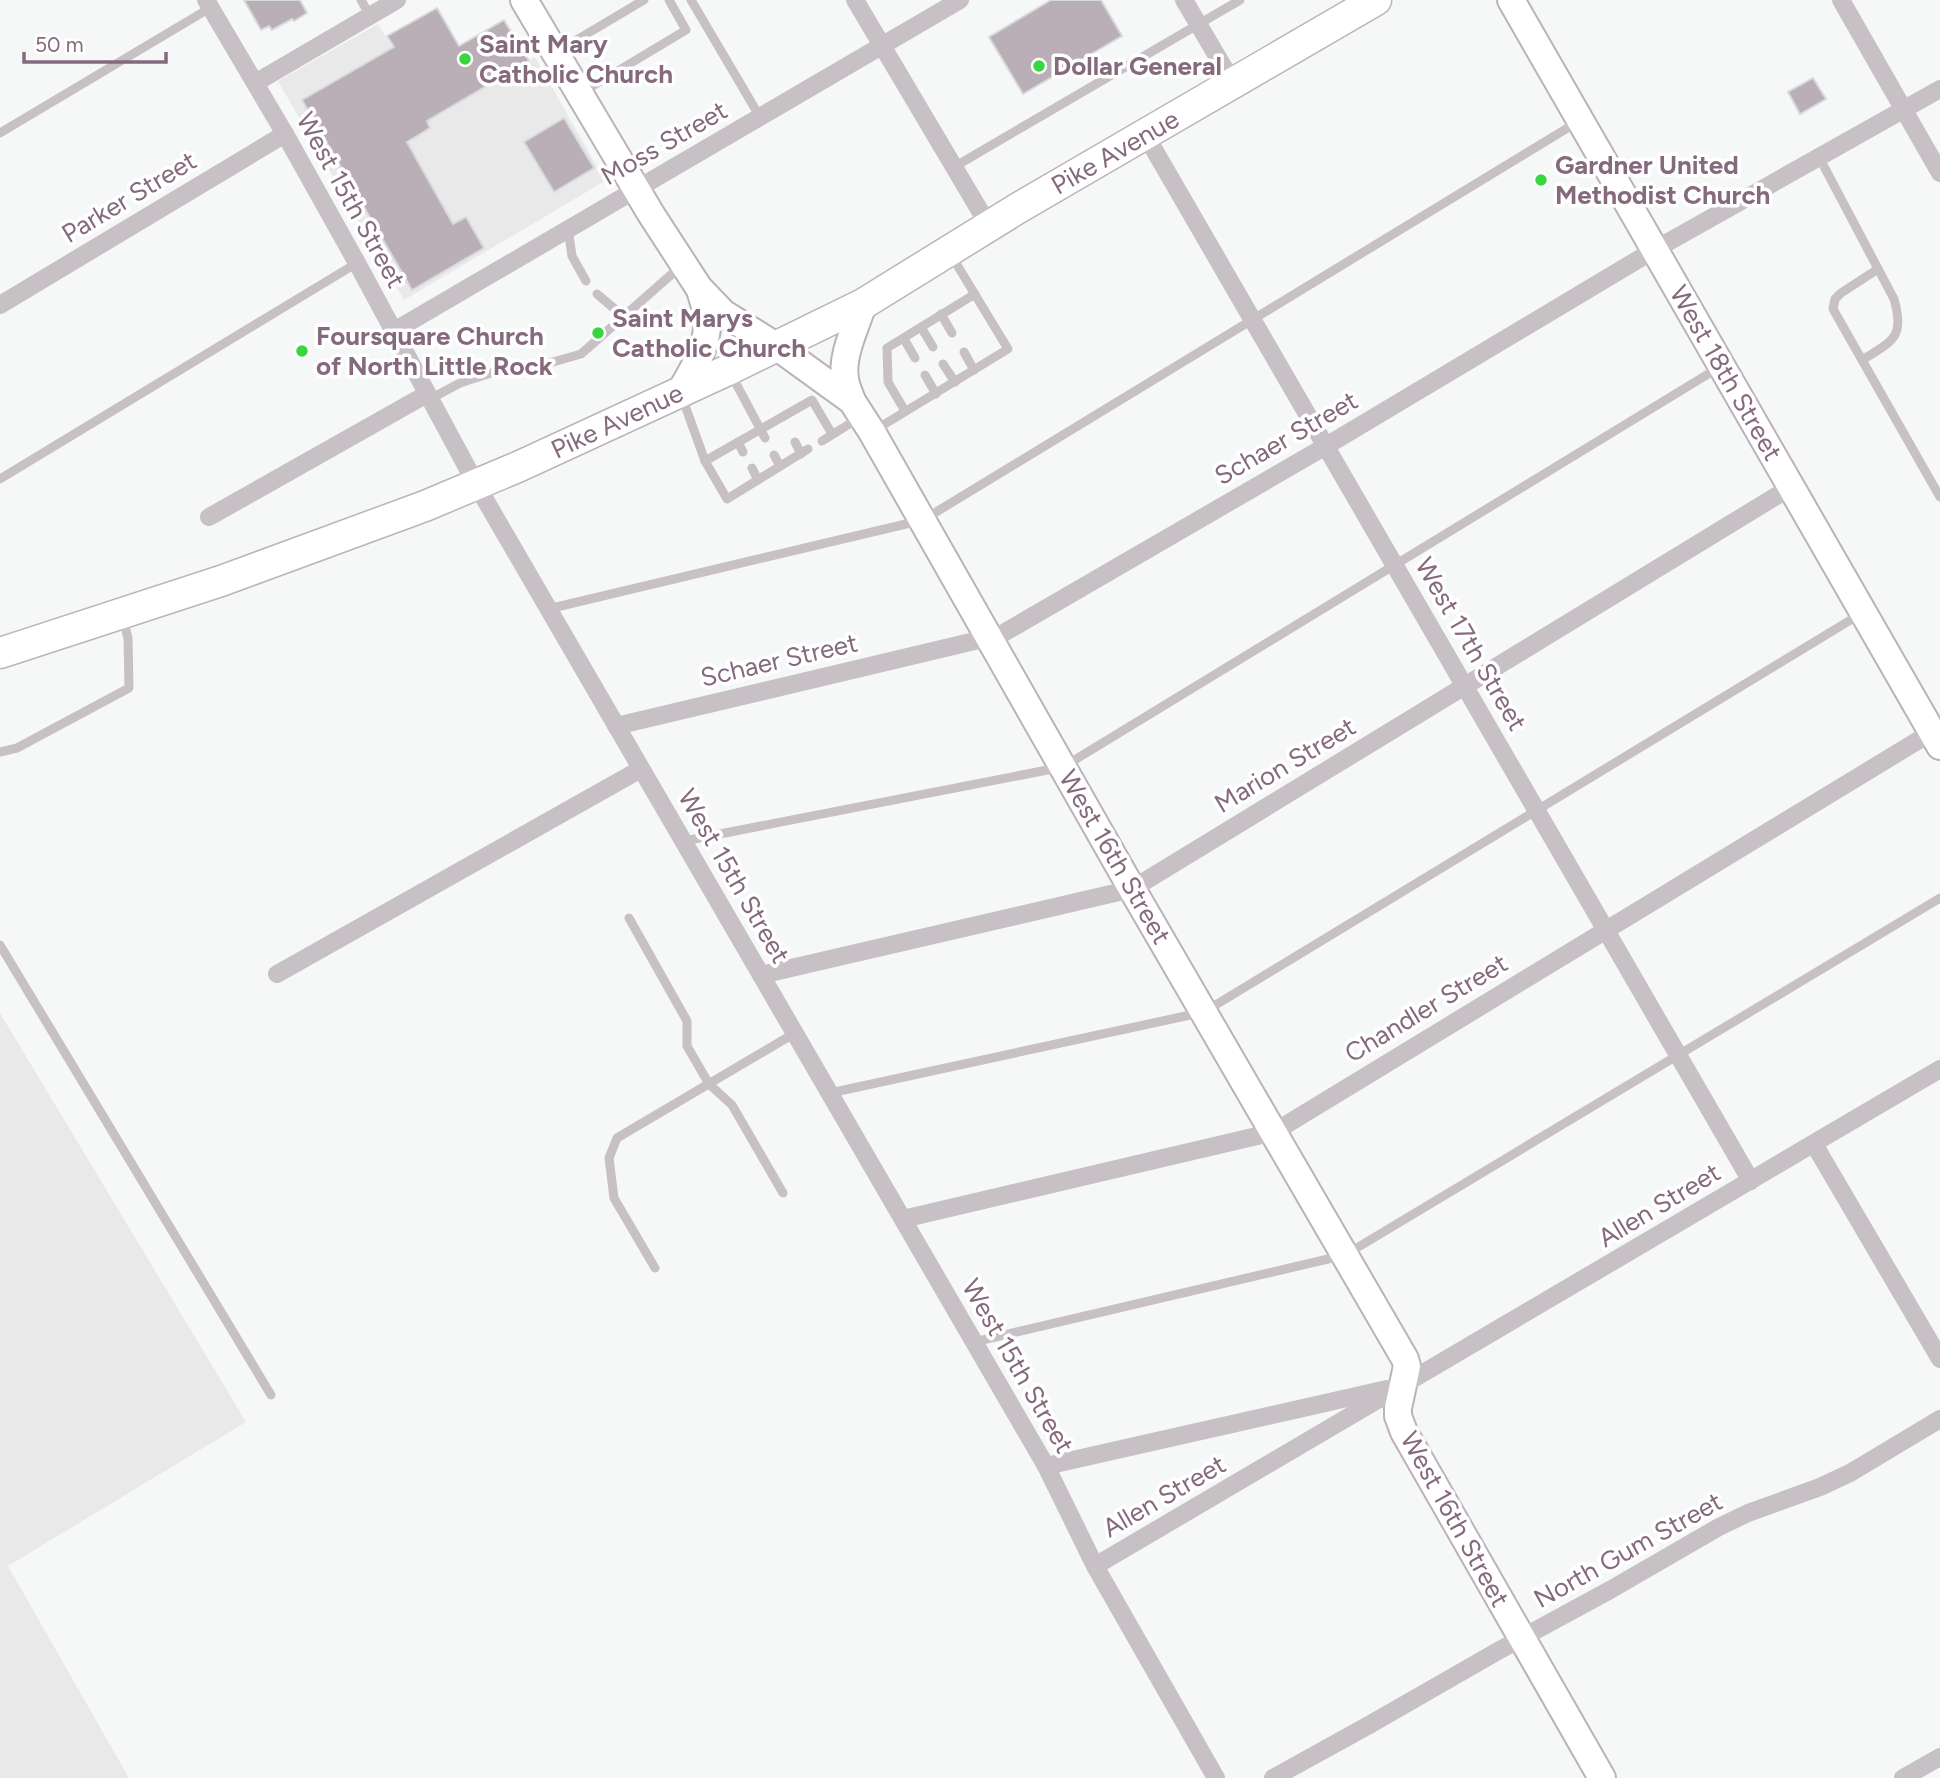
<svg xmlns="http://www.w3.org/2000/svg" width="1940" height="1778" viewBox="0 0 1940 1778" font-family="Figtree,sans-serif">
<rect width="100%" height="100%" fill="#f6f8f8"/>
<!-- built -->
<g fill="#e9e9ea">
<polygon points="378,24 434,117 535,57 605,181 404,300 278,81"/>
<polygon points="0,1013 246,1422 8,1566 129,1778 0,1778"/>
</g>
<!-- building -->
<g fill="#baaeb7" stroke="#d8dada" stroke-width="2">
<polygon points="244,0 300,0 307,13 294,21 292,19 272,30 269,26 261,30"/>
<polygon points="1051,0 1101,0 1122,36 1023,94 989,37"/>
<polygon points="437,8 459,46 504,20 529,61 427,121 430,128 407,142 453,224 466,217 484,248 412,290 302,100 394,47 387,36"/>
<polygon points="1813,78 1826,99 1800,114 1788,92"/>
<polygon points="564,118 594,168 554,192 524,142"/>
</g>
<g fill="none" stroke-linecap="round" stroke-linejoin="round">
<!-- secondary casing -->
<g stroke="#bcb2b9" stroke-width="30">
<g id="secondary">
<polyline points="524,0 651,214 699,288 723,313 776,346 852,401 872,432 1132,889 1405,1359 1407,1366 1398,1408 1398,1416 1404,1432 1602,1778"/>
<polyline points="1511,0 1940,746"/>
<path d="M 680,392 C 694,368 712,341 706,312 C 705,305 702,297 700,290"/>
<path d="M 852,401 C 850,394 846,387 845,379 C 841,355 856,327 863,304"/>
</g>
</g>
<!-- primary casing -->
<g stroke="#bcb4b9" stroke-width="33">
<polyline id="primary" points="0,653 221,581 425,506 520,466 728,370 863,304 1020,207 1376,0"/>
</g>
<!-- lane -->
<g stroke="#c7c0c5" stroke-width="9">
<polyline points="361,0 370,16"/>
<polyline points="691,0 760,117"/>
<polyline points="558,51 644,0"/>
<polyline points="581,93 686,30 669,0"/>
<polyline points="0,133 210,8"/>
<path d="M 1819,157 L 1894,299 C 1905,337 1893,341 1862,360 L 1833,309 L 1835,299 L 1841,293 L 1878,269"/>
<polyline points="954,167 1240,0"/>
<polyline points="568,229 572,256 586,281"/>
<polyline points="597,294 623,316"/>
<polyline points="941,314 952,333"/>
<polyline points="921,327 933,347"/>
<polyline points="904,339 915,358"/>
<polyline points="964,352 974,370"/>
<polyline points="1862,360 1940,497"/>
<polyline points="943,364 955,382"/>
<polyline points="731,374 765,438"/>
<polyline points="925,375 936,394"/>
<polyline points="682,397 705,461 727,499 808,449"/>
<polyline points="430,399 460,383 494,372 553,362 581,354 681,266"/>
<polyline points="905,411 888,382 887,348 975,294"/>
<polyline points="875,430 1008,349 951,255"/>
<polyline points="822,441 859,418"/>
<polyline points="738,442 743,452"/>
<polyline points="795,442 801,454"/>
<polyline points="774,455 780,466"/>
<polyline points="705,461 812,400 832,434"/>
<polyline points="752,468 758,480"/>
<polyline points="0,479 357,263"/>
<polyline points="548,609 923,520 1579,121"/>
<polyline points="0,752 17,748 129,688 128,638 123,619"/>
<polyline points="684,841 1063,767 1718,368"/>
<polyline points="629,918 687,1021 687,1046 709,1084 732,1105 783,1193"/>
<polyline points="0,945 271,1395"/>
<polyline points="830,1093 1204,1012 1862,613"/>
<polyline points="655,1268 614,1198 609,1158 617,1138 795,1033"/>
<polyline points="974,1342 1345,1255 1940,898"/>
</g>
<!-- street -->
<g stroke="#c7c0c5" stroke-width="18">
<polyline points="206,0 285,134 357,263 476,484 1046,1466 1095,1566 1216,1778"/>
<polyline points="855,0 989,226"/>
<polyline points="1184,0 1233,83"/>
<polyline points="1841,0 1940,173"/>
<polyline points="255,83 397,0"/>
<polyline points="1145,134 1751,1181"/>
<polyline points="0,305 285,134"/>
<polyline points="394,331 960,0"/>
<polyline points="209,517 427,394"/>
<polyline points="616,726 1000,635 1326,446 1654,250 1940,89"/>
<polyline points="277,974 641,769"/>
<polyline points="761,975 1132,889 1791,487"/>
<polyline points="1814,1144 1940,1359"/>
<polyline points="903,1219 1274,1132 1932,732"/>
<polyline points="1046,1466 1387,1389"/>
<polyline points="1095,1566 1940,1069"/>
<polyline points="1273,1778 1369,1725 1498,1651 1610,1590 1719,1527 1748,1513 1820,1487 1850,1473 1940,1419"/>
<polyline points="1903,1778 1940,1757"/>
</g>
<!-- secondary -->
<use href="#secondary" stroke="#fff" stroke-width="26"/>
<!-- primary -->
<use href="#primary" stroke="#fff" stroke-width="30"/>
</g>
<!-- markers -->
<g fill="#37d740" stroke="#fff" stroke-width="2.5">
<circle cx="465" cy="59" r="7"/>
<circle cx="1039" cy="66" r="7"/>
<circle cx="1541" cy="180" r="7"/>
<circle cx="598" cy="333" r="7"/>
<circle cx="302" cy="351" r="7"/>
</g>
<g text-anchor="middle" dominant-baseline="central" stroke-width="7" stroke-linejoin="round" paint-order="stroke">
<!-- poi labels -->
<g font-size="26" font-weight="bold" fill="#856a7d" stroke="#fff" text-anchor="start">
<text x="479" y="44">Saint Mary<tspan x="479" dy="30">Catholic Church</tspan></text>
<text x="1053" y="66">Dollar General</text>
<text x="1555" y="165">Gardner United<tspan x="1555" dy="30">Methodist Church</tspan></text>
<text x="612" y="318">Saint Marys<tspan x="612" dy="30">Catholic Church</tspan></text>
<text x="316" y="336">Foursquare Church<tspan x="316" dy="30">of North Little Rock</tspan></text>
</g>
<!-- street labels -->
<g font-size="26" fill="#856a7d" stroke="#fff">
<text transform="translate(664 143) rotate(-30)">Moss Street</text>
<text transform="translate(1115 152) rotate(-30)">Pike Avenue</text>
<text transform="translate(129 197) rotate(-31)">Parker Street</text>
<text transform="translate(351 200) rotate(61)">West 15th Street</text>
<text transform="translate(1726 373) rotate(60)">West 18th Street</text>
<text transform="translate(617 421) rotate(-25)">Pike Avenue</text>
<text transform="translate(1286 438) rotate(-30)">Schaer Street</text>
<text transform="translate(1471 644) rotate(60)">West 17th Street</text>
<text transform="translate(779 660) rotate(-13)">Schaer Street</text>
<text transform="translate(1285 765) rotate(-31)">Marion Street</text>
<text transform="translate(1115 857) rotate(60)">West 16th Street</text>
<text transform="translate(734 876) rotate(60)">West 15th Street</text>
<text transform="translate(1426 1008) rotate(-31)">Chandler Street</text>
<text transform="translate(1659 1205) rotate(-31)">Allen Street</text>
<text transform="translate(1018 1366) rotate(60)">West 15th Street</text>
<text transform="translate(1164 1496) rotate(-30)">Allen Street</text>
<text transform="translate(1455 1519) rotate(61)">West 16th Street</text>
<text transform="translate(1628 1550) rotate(-29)">North Gum Street</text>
</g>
</g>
<!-- scale -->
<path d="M24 52v10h142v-10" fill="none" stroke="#856a7d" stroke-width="3.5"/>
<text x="35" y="52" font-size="21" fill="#856a7d" stroke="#ffffff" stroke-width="5" paint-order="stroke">50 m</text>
</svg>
